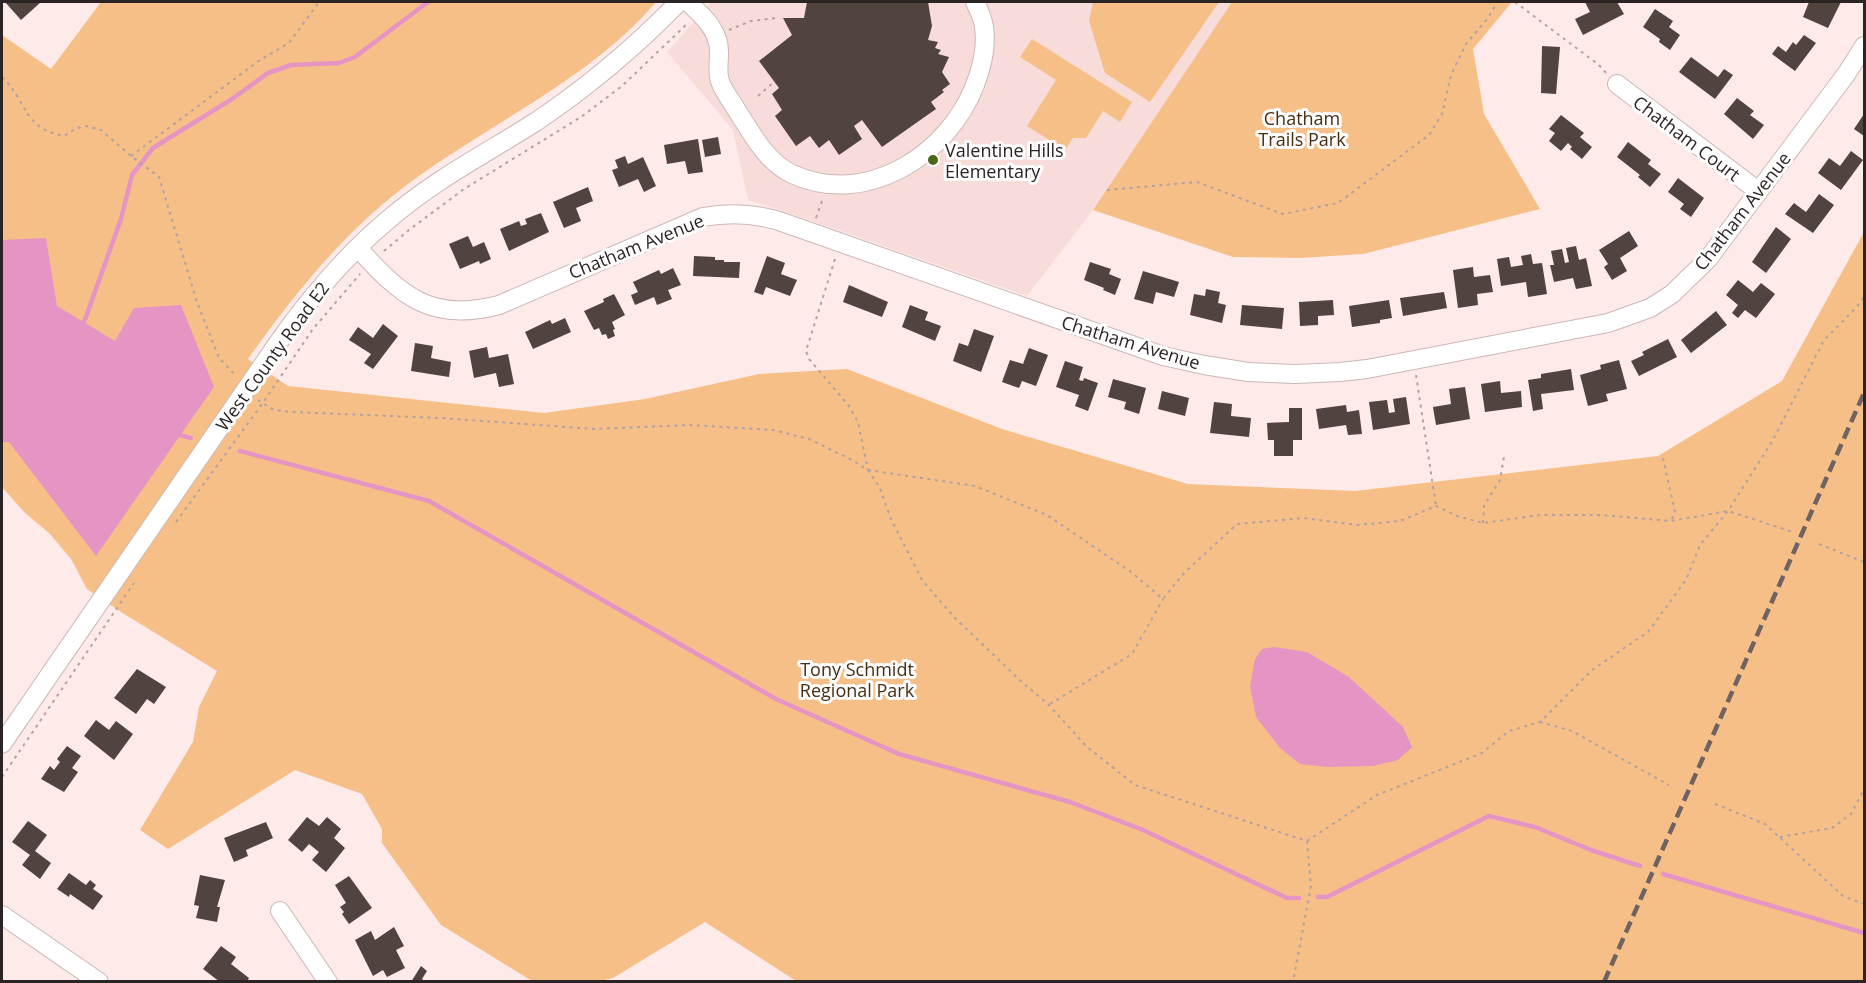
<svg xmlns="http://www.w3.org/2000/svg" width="1866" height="983" viewBox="0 0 1866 983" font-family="'Open Sans',sans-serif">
<rect width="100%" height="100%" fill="#feeae8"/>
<!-- built -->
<polygon fill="#f8dcd9" points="711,2 1232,2 1093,210 1027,296 792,214 748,200 733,130 667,52"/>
<!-- green -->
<g fill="#f7bf88">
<path d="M 101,2 L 656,2 C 588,82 483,126 400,190 C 339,238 292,297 248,359 L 288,386 L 544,413 L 645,399 L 759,374 L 847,369 L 1002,429 L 1188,484 L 1355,491 L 1658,456 L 1782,381 L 1864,232 L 1864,981 L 796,981 L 705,922 L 613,978 L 597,982 L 532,981 L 441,925 L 382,843 L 382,829 L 362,794 L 295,770 L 168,849 L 140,830 L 193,742 L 199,707 L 217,671 L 121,612 L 87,589 L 71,559 L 50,534 L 24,512 L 2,487 L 2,35 L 51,69 Z"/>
<polygon points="1093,2 1219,2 1150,102 1105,73 1089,21"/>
<polygon points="1232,2 1512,2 1473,49 1484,114 1540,209 1363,254 1300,258 1233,257 1093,210"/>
<polygon points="1032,39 1132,102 1120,122 1103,111 1086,138 1073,138 1065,150 1027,126 1056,80 1020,57"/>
</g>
<!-- water -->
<g fill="#e594c4">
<polygon points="46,238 57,306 115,341 134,308 181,305 214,387 96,556 9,442 2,442 2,240"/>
<polygon points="1274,647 1307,652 1349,677 1403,727 1412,747 1398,760 1373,766 1327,767 1300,764 1280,748 1256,717 1250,686 1255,659 1262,649"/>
</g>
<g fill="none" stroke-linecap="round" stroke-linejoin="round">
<!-- stream -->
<g stroke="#e594c4" stroke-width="4.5">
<polyline points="82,328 121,219 132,175 153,148 232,99 268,73 291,65 339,63 355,57 428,2"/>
<polyline points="176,434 191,438"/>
<polyline points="240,451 429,501 776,699 899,754 1070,802 1143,830 1287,898 1299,898"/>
<polyline points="1663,874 1864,933"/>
<polyline points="1318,897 1327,897 1489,816 1535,827 1591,850 1640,866"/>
</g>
</g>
<!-- building -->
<g fill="#51433d">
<polygon points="5,2 41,2 21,20"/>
<polygon points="807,2 928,2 932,26 928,40 938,42 935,48 941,50 938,54 949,57 942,72 950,84 942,90 944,92 931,102 936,109 882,147 862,120 854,126 862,139 839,155 829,140 819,148 810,136 796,146 775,116 782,110 772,94 779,88 759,61 792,35 783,18 804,18"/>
<polygon points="1585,2 1601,2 1602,3 1617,2 1624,14 1583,35 1575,19 1590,12"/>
<polygon points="1809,2 1841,2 1828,28 1803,17"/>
<polygon points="1655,9 1673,21 1669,27 1680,35 1670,50 1659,42 1660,39 1643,27"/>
<polygon points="1804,35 1816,43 1795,71 1772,54 1778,46 1786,52 1793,42 1796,45"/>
<polygon points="1542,46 1560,47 1556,94 1541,93"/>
<polygon points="1691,57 1718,77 1724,69 1733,75 1715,99 1679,72"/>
<polygon points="1737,98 1754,111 1750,115 1764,125 1753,139 1724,114"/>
<polygon points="1864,114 1864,136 1854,129"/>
<polygon points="1561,115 1584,133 1580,137 1592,147 1582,159 1570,149 1572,147 1568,143 1561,151 1549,141 1555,133 1549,129"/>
<polygon points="718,137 721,154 705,157 702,140"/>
<polygon points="698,139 703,172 688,174 685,161 667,164 664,145"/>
<polygon points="1628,142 1651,160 1648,164 1661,174 1650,187 1638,177 1640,175 1617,157"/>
<polygon points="1851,151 1863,160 1841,190 1818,173 1829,158 1840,166"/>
<polygon points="625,156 628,164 643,157 656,186 644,192 638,179 619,187 612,170 618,168 615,160"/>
<polygon points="1678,178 1704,198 1691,217 1680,209 1684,204 1668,192"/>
<polygon points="588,187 593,201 576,208 581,221 564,228 553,202"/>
<polygon points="1819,194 1834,205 1813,233 1785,214 1794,203 1806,212"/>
<polygon points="541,213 549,232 509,251 500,229 519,221 521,226 527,224 525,219"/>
<polygon points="1776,227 1791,239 1766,273 1752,262"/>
<polygon points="1629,231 1638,246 1620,258 1627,271 1612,280 1604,267 1608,264 1599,250"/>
<polygon points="468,236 473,247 484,242 491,259 480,264 479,261 460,269 449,244"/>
<polygon points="1576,246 1579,260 1586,258 1592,286 1576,289 1573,278 1554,282 1550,265 1554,265 1551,251 1562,249 1565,263 1569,262 1566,248"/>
<polygon points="1531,254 1533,264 1542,263 1547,294 1528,297 1526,282 1501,286 1497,259 1509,257 1511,267 1523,265 1521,256"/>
<polygon points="694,256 715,257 715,260 724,260 724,262 740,262 739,278 693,276"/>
<polygon points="767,256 785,263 781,274 797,280 790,296 766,287 763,295 754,292"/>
<polygon points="1090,262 1111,269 1109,274 1121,279 1115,295 1103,290 1104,288 1084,280"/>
<polygon points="1473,267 1474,277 1490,275 1493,292 1477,294 1478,305 1458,308 1453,270"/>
<polygon points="673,268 681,285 668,290 672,299 657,305 654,297 635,305 631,295 638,292 633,282 659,270 661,274"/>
<polygon points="1143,271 1179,282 1174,297 1156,292 1153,304 1134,299"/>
<polygon points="1738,280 1753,292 1761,283 1775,294 1756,318 1745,310 1738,318 1732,313 1738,305 1726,295"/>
<polygon points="849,285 888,302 882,317 843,302"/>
<polygon points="1206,289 1220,292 1218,303 1226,305 1222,323 1190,315 1194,294 1205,296"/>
<polygon points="1444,292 1447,308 1403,316 1400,298"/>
<polygon points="614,294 625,315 612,322 615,329 613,330 615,336 608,339 606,334 602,335 599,328 594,330 584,311 604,302 603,299"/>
<polygon points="1333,300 1334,315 1318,316 1318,325 1300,326 1299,302"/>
<polygon points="1389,300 1392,318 1380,320 1380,323 1352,327 1349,306"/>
<polygon points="910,305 928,312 925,320 941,326 935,341 902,327"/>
<polygon points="1242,305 1284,308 1282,329 1240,325"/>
<polygon points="1716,311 1727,325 1691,353 1681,340"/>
<polygon points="565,318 571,332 533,349 525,332 550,320 552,324"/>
<polygon points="383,324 398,336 373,369 364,363 371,354 349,340 358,327 373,338"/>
<polygon points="974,329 994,336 981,372 953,361 959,343 968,346"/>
<polygon points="1668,339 1677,357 1639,376 1631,361 1644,355 1642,352"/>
<polygon points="415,343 433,346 431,358 451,362 449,377 411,371"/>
<polygon points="487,347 489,358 508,354 514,384 499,387 496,373 474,378 469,351"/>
<polygon points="1029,348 1048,355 1036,386 1022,381 1019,388 1002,382 1010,360 1023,364"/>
<polygon points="1619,360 1627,389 1606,394 1608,401 1588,406 1580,375 1601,369 1600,365"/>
<polygon points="1065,361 1083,367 1079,380 1083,381 1084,378 1098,383 1088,411 1075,406 1079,395 1056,387"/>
<polygon points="1571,369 1574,390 1541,394 1543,409 1533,411 1528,380 1541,378 1541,374"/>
<polygon points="1113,379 1146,388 1139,414 1124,409 1126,402 1108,397"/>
<polygon points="1500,381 1501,393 1521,391 1522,407 1485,412 1481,384"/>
<polygon points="1465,387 1470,419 1436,425 1433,407 1451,404 1449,389"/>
<polygon points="1162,391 1189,398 1185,416 1158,409"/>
<polygon points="1406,397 1410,424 1373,430 1369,402 1387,400 1389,413 1395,412 1393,399"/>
<polygon points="1214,402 1232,404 1231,416 1251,418 1249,437 1210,433"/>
<polygon points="1346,405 1347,412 1359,410 1362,434 1348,435 1346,425 1319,429 1316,409"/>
<polygon points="1289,408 1302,408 1302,440 1293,440 1293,456 1274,456 1274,440 1268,440 1267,423 1289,422"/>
<polygon points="137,669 166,687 154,704 147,699 136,714 114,698"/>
<polygon points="96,720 109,730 116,721 133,734 114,760 84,736"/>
<polygon points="67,746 81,756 72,768 78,772 64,792 41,779 50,766 54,770 60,762 57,759"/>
<polygon points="307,817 319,826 327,817 341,829 334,838 345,848 326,872 312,860 319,852 309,844 302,852 288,840"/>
<polygon points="28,821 47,835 35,851 51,863 40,879 22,865 30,855 12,842"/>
<polygon points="266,822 273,838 246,850 248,856 234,862 224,838"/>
<polygon points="69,873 86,885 90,880 96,885 93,889 103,896 93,910 70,894 69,897 57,889"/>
<polygon points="200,875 225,880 217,907 220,907 217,922 196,918 199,906 194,905"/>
<polygon points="349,876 372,908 349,924 342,914 344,912 340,907 346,903 335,885"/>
<polygon points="394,927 404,946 396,950 405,968 387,977 383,970 373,976 355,940 371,931 375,940"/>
<polygon points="221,946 236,957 231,964 249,978 247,982 220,982 203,969"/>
<polygon points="421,966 427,971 422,979 425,982 411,982"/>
</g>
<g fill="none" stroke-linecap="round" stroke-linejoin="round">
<!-- minor casing -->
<g stroke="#cbb8b6" stroke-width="20">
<g id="minor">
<path d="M 688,2 C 703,16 720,31 719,54 C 719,63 717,73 720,81 C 723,91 731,100 736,109 C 751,132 766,162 792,174 C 866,208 948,155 975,85 C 982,67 987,47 984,27 C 983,19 979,10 975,2"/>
<polyline points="1617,84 1758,191"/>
<path d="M 358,248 C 401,296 431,323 499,305 L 703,217 C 730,212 753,213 779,221 L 1163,356 L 1204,365 L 1248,372 L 1295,374 L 1340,372 L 1367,369 L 1608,323 L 1650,308 L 1672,294 L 1708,259 L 1847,73 L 1864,46"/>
<path d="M 2,744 L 280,340 C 312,295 347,254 389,219 C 434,180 487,153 537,121 C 589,86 635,47 679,2"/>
<polyline points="280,911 328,982"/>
<polyline points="2,915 99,982"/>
</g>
</g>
<!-- path -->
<g stroke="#b2a3a1" stroke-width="2" stroke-dasharray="3 4.5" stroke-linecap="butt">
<polyline points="1515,2 1599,65 1607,74"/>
<polyline points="729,30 751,21 777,18"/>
<path d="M 2,77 C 28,102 22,128 64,136 L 77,128 L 86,126 L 101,130 L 131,156 L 159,177 L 197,302 L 219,358 L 236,376"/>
<polyline points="758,96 775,81"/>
<polyline points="131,156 260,60 289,43 319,2"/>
<polyline points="1107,190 1197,182 1283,214 1338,203 1429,135 1442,114 1451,75 1466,44 1488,18 1497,2"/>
<polyline points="816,218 823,198"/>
<polyline points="384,251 409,230 464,189 581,117 622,86 688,23"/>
<polyline points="835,259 806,351 809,359 849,406 858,422 868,470"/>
<polyline points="1416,375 1436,506"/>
<polyline points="258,400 274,410 291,412 441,418 595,429 690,425 773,430 809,439 850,459 868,470 879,486 891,519 922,580 955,618 1023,683 1049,705 1086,746 1135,785 1307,841 1311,886 1293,982"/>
<polyline points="1663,458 1675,512 1671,521"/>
<polyline points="868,470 975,486 1047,515 1131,572 1163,599 1184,573 1237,524 1304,518 1357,525 1400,521 1436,506 1457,516 1483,523 1540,515 1602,515 1671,521 1728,511 1793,532"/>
<polyline points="176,522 262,404 313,329 360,274"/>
<polyline points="1483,523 1484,506 1500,480 1504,457"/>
<polyline points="1819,544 1864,562"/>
<polyline points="1050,704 1132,654 1163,599"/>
<polyline points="1540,722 1572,731 1669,785"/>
<polyline points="2,777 134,583"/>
<polyline points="1715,804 1765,824 1843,896 1864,904"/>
<polyline points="1780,837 1832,828 1851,814 1864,789"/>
<polyline points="1307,841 1377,795 1482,753 1509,731 1540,722 1592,670 1648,632 1686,580 1700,545 1728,511 1773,440 1824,340 1856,308 1864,297"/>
</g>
<!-- minor -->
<use href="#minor" stroke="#fff" stroke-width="18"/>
<!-- rail -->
<polyline stroke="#6f6362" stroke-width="4.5" stroke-dasharray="12 6" stroke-linecap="butt" points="1604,982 1864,393"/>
</g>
<!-- markers -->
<circle fill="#4b6719" stroke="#fdfdfd" stroke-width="2" cx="933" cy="160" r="6"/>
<g text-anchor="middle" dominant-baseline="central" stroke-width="6" stroke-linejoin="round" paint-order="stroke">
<!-- park labels -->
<g font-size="18" fill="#482e11" stroke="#fdfdfd">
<text x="1302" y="118">Chatham<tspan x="1302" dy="21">Trails Park</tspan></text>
<text x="857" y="669">Tony Schmidt<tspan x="857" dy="21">Regional Park</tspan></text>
</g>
<!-- street labels -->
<g font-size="18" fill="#2c2424" stroke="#fdfdfd">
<text transform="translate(1687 138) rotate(37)">Chatham Court</text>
<text transform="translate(1742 211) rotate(-52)">Chatham Avenue</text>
<text transform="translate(636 246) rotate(-22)">Chatham Avenue</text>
<text transform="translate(1131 342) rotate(17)">Chatham Avenue</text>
<text transform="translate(272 356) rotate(-54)">West County Road E2</text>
</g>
<!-- poi labels -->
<g font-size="18" fill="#2c2424" stroke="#fdfdfd" text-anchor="start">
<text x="945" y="150">Valentine Hills<tspan x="945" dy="21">Elementary</tspan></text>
</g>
</g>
<!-- border -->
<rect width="1866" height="983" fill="none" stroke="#2c2424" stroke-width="6"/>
</svg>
